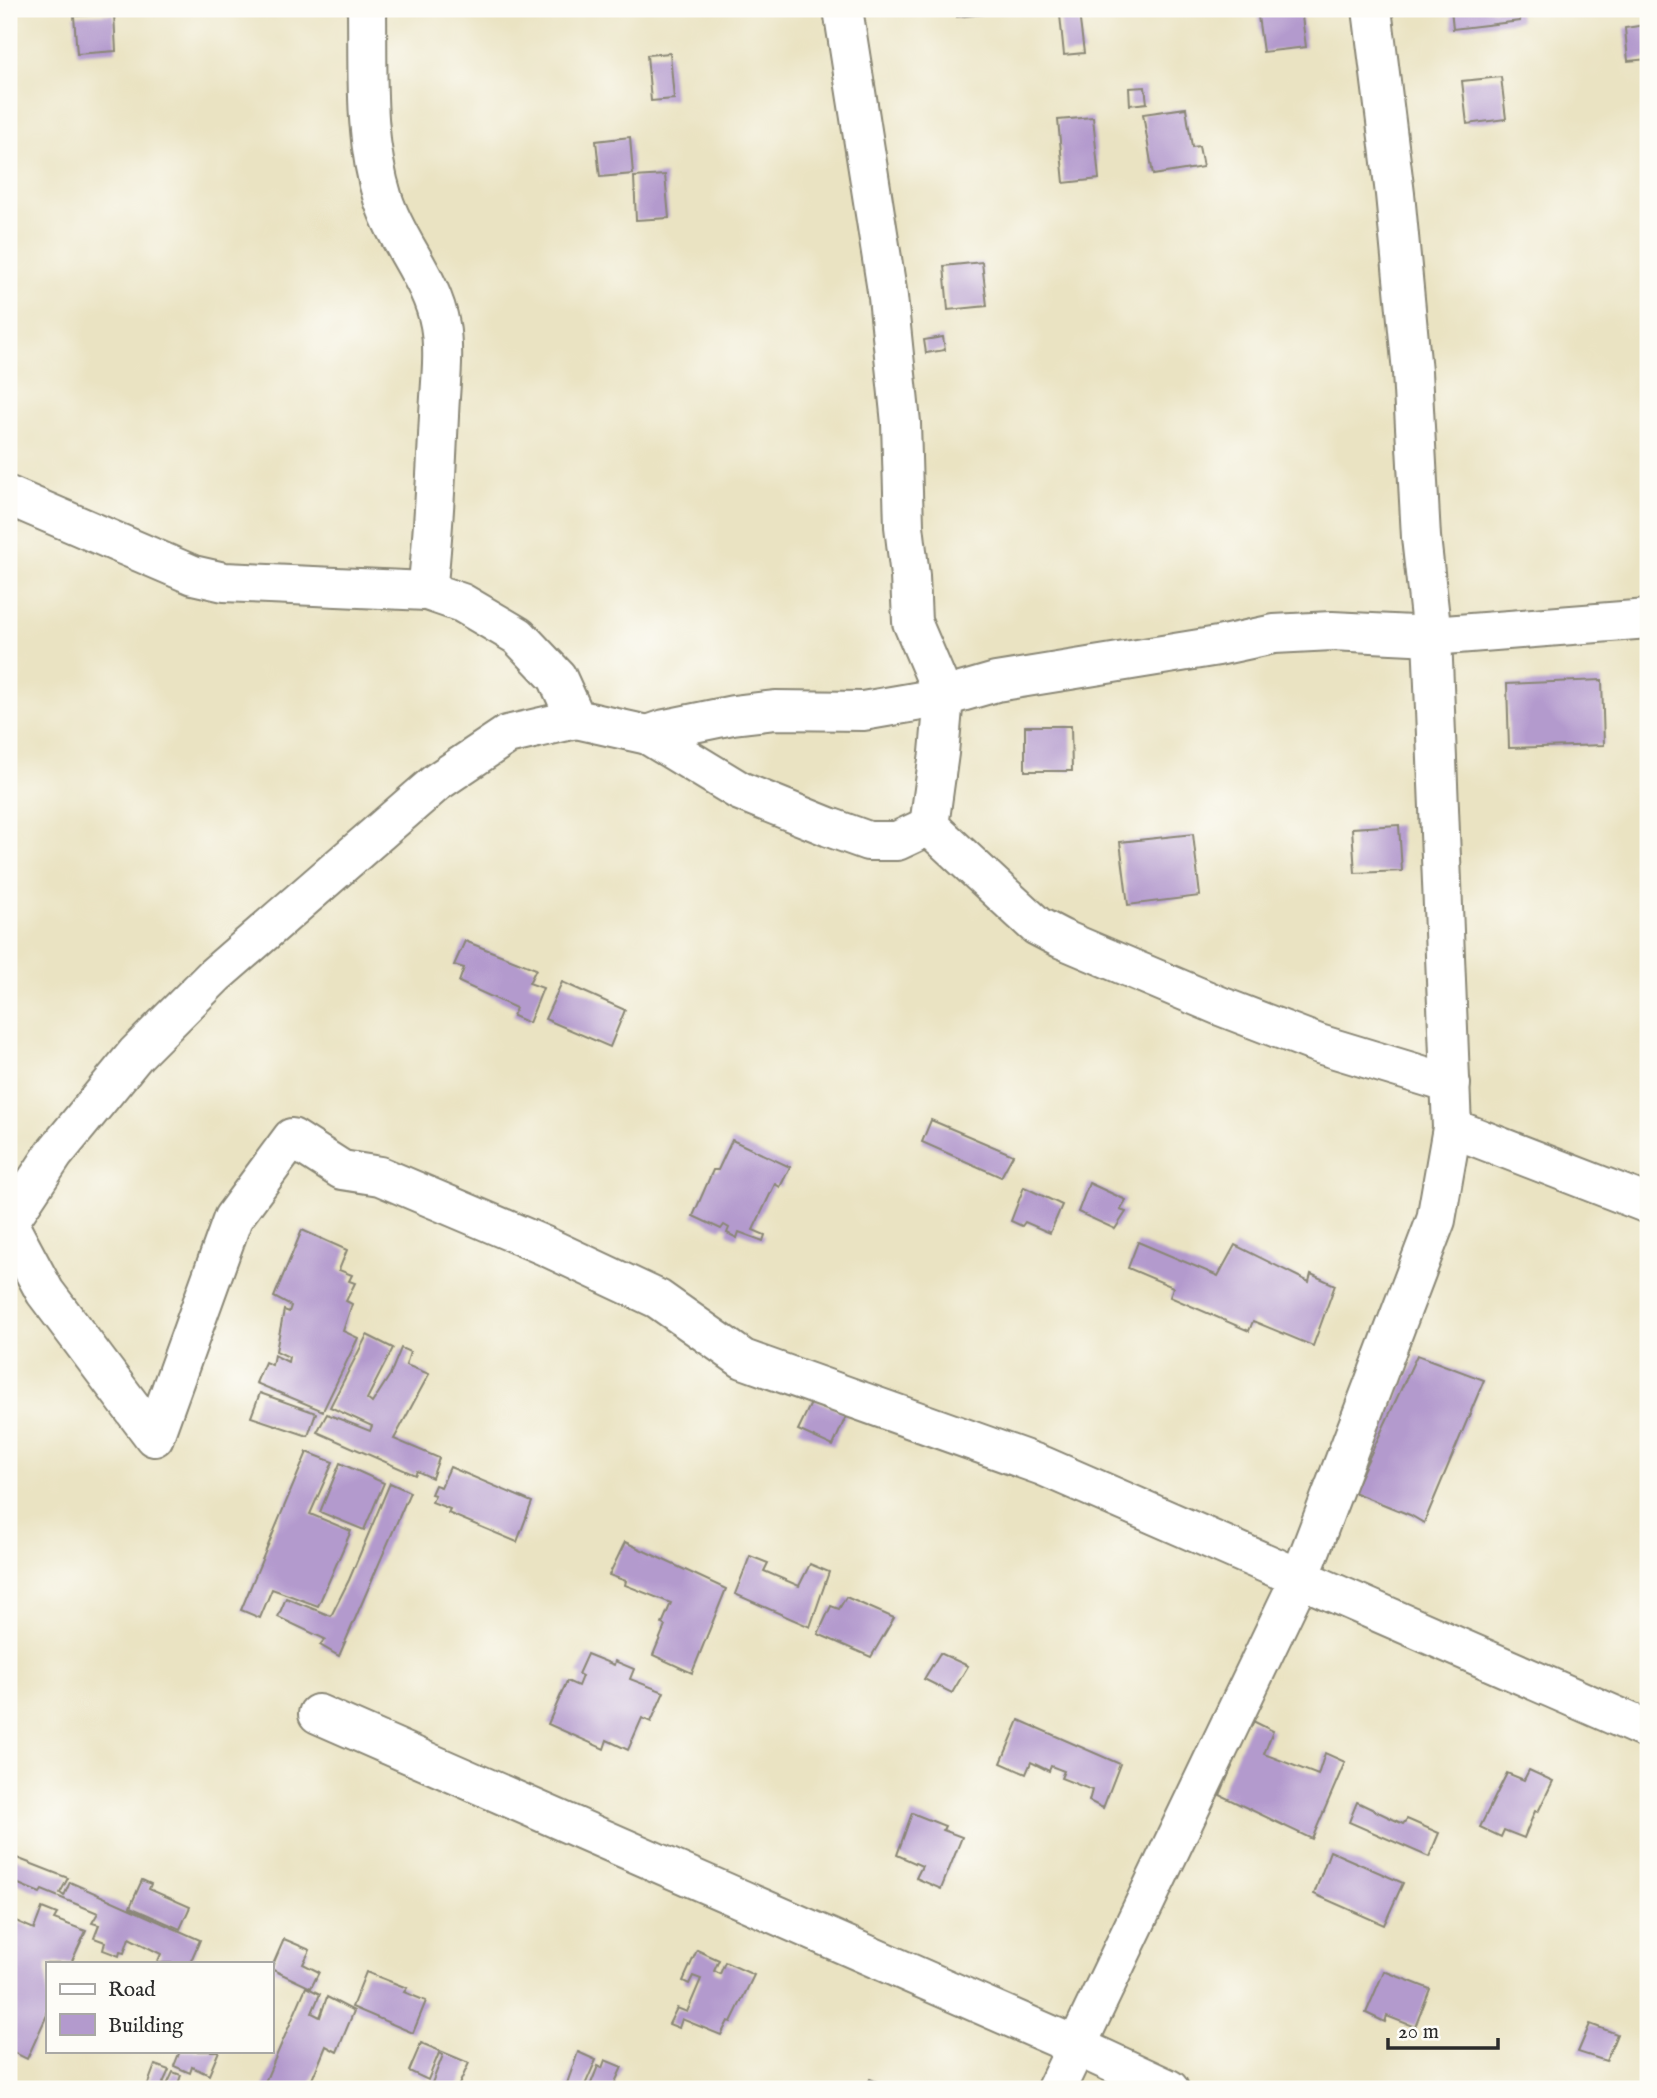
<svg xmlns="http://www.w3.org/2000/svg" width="1657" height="2098" viewBox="0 0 1657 2098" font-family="'IM FELL English',serif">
<rect width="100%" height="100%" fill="#fdfcf7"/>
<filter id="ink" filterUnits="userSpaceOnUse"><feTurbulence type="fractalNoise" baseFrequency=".0143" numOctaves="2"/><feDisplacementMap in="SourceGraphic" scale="14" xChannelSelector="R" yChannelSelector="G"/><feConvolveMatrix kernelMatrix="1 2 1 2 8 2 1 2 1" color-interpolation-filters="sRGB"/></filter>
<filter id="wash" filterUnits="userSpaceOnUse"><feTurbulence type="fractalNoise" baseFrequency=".00686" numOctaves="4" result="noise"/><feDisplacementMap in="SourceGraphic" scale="28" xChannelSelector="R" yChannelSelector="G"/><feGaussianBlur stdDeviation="1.57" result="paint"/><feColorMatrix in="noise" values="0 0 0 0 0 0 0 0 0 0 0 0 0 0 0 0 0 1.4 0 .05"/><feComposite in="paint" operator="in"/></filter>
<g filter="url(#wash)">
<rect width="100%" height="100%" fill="#eae3c2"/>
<g id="blocks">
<!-- building -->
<g fill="#b39acd">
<polygon points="956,9 1013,9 1013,11 957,17"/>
<polygon points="1257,9 1301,9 1306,47 1263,52"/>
<polygon points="1451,9 1519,9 1520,21 1453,29"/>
<polygon points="1079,13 1084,53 1064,55 1060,15"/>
<polygon points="114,14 116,51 77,54 74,16"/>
<polygon points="1646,25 1648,59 1628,61 1625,28"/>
<polygon points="670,53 674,99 651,101 647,55"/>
<polygon points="1501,77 1506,119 1467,124 1462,81"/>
<polygon points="1145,87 1147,103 1130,105 1129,88"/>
<polygon points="1186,108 1192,147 1199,146 1203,167 1153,175 1143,114"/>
<polygon points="1093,117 1099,179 1064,183 1058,120"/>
<polygon points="630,137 633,174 600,177 596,141"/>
<polygon points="665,175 669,218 636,220 634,177"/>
<polygon points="982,262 987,306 948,310 944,266"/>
<polygon points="943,337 945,350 926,353 924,340"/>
<polygon points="1602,680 1604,745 1509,748 1507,684"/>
<polygon points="1025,726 1071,726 1072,771 1025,771"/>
<polygon points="1399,825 1402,871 1355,873 1352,828"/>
<polygon points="1193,834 1200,896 1128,905 1120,842"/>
<polygon points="465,941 536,969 529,983 543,988 529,1023 513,1016 516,1008 459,982 464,968 454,965"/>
<polygon points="562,982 625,1010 610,1047 545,1019"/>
<polygon points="931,1120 1013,1155 1001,1177 922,1142"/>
<polygon points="732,1140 790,1167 780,1187 775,1184 753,1230 765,1235 763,1241 739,1232 737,1238 727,1233 729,1228 724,1225 721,1229 693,1216 713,1170 718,1170"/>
<polygon points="1089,1183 1126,1200 1120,1210 1126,1212 1115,1229 1078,1212"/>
<polygon points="1024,1187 1062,1205 1050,1233 1025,1222 1022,1226 1011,1221"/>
<polygon points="302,1230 347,1250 339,1270 352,1275 349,1281 355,1283 346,1301 352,1304 343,1331 358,1338 323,1411 256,1383 265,1362 272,1365 274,1355 288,1362 289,1357 276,1351 284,1310 289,1312 291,1306 274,1297"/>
<polygon points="1138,1242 1218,1276 1235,1245 1309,1282 1311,1274 1335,1285 1313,1346 1253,1321 1249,1331 1170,1297 1173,1287 1128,1268"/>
<polygon points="367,1335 393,1348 367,1399 372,1403 390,1375 401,1348 410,1352 406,1365 429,1374 394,1439 439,1458 432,1478 417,1471 415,1475 317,1432 327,1414 370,1431 372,1426 330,1407"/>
<polygon points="1417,1355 1484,1380 1424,1523 1410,1515 1353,1492"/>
<polygon points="260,1393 316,1413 308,1436 251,1417"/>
<polygon points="813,1399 847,1414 833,1446 798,1430"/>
<polygon points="307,1452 333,1462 310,1514 351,1531 318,1606 272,1589 260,1618 241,1610"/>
<polygon points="340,1463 384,1483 364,1530 320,1512"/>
<polygon points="450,1467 532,1502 517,1542 448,1513 450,1509 432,1502 435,1495 431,1494 435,1485 441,1487"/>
<polygon points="390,1483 410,1492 339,1656 320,1645 325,1639 278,1617 286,1598 331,1616 349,1580"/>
<polygon points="625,1542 726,1589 692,1673 653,1655 665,1626 662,1624 671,1603 625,1585 626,1581 609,1575"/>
<polygon points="750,1556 768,1563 764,1571 799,1586 810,1564 829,1572 810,1627 735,1594"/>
<polygon points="846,1597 894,1618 871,1657 818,1634 831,1606 839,1609"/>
<polygon points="940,1653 968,1666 952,1693 924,1679"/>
<polygon points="587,1654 614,1665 615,1661 634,1669 630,1679 664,1692 651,1722 642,1718 628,1750 607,1740 604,1749 548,1724 567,1681 578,1686 582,1676 578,1674"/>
<polygon points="1019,1720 1120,1764 1103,1808 1089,1801 1092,1790 1061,1778 1064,1771 1051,1766 1049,1771 1031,1762 1026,1774 1001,1763"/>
<polygon points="1251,1720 1273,1731 1264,1754 1318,1775 1325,1753 1345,1762 1312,1839 1220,1795"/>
<polygon points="1529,1770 1553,1781 1538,1812 1535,1811 1524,1838 1504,1830 1501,1837 1480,1827 1507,1773 1524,1780"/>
<polygon points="1357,1802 1403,1824 1407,1819 1439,1833 1429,1857 1349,1822"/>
<polygon points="912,1813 945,1826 943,1830 962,1837 941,1889 916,1878 922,1866 897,1855"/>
<polygon points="1330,1851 1403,1883 1384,1925 1314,1894"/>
<polygon points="9,1855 68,1878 60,1893 64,1896 70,1882 200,1940 190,1963 157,1963 161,1954 129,1938 124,1953 120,1952 119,1956 103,1950 105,1942 94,1938 99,1925 92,1923 98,1913 42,1890 40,1893 9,1880"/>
<polygon points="142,1880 151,1884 149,1889 190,1907 180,1929 130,1907"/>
<polygon points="42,1908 57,1914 54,1919 86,1931 71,1963 47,1963 47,2015 27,2059 9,2050 9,1918 34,1929"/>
<polygon points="284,1939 310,1950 303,1964 319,1972 311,1988 271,1969"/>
<polygon points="697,1950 719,1960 714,1971 720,1974 725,1962 754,1975 731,2022 728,2021 721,2035 682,2019 679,2028 669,2024 677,2008 687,2012 701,1979 693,1976 689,1984 683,1981"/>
<polygon points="1384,1971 1430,1989 1415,2027 1387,2016 1385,2022 1366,2013"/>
<polygon points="366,1972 407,1988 404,1992 426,2001 413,2033 352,2007"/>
<polygon points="306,1987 320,1994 312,2013 320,2017 327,1997 354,2011 337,2052 326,2046 308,2089 262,2089"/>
<polygon points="1590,2024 1617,2034 1606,2061 1578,2052"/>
<polygon points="421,2043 469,2063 457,2089 447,2089 432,2083 443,2055 439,2053 428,2080 409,2071"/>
<polygon points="180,2051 219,2051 209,2075 192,2067 190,2073 174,2066"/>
<polygon points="578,2052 596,2060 585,2085 590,2086 598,2066 602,2068 605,2060 622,2067 612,2089 565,2089"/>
<polygon points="155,2065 169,2070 163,2083 167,2085 173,2072 181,2075 177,2087 182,2089 146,2089"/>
<polygon points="870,2079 894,2089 865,2089"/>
</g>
</g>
</g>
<g filter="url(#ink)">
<use href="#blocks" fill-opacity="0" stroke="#8a8776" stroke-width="2"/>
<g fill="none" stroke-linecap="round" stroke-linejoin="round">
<!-- minor casing -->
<g stroke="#8a8776" stroke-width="42">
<g id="minor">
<path d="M 367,9 C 368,72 364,139 383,199 C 397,243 432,279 440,325 C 445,354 440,386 439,416 C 436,474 434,533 427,591"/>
<polyline points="843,9 888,297 901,423 904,526 910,576 912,622 944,697 939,753 929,826"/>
<polyline points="9,496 193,575 224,582 427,591 462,603 518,636 557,677 576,719 648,735 740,791 829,827 868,841 897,841 929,826"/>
<polyline points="648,735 665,729 733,715 775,710 863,711 944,697 996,682 1218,646 1274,634 1332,631 1432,636 1648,619"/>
<polyline points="929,826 1037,926 1062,939 1220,1006 1319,1044 1451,1084"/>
<polyline points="1452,1128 1648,1204"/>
<polyline points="9,1222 54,1154 136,1054 215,975 437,782 507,735 576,719"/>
<polyline points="9,1225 45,1292 154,1437 233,1218 292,1138 342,1170 380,1176 545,1246 658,1299 743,1359 1043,1466 1648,1730"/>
<polyline points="318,1714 1076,2046 1169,2089"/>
</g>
</g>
<!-- tertiary casing -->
<g stroke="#8a8776" stroke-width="42">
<polyline id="tertiary" points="1056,2089 1300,1578 1436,1220 1452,1128 1432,636 1421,537 1412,372 1395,194 1372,9"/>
</g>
<!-- minor -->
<use href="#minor" stroke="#fff" stroke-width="38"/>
<!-- tertiary -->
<use href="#tertiary" stroke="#fff" stroke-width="38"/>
</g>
</g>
<!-- margin -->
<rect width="1657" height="2098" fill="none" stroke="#fdfcf7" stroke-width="35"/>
<!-- legend -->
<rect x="46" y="1962" width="228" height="91" fill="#fdfcf7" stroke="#a9a8a5" stroke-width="2"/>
<rect x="60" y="1984" width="35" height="10" fill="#ffffff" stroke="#a9a8a5" stroke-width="2"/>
<text x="108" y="1996" font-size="21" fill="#2b2b2b">Road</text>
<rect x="60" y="2014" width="35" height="21" fill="#b39acd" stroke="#a9a8a5" stroke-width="2"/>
<text x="108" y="2032" font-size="21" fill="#2b2b2b">Building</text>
<!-- scale -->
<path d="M1388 2038v10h110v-10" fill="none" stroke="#2b2b2b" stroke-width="3.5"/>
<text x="1398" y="2038" font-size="21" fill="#2b2b2b" stroke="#fdfcf7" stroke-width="5" paint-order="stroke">20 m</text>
</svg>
